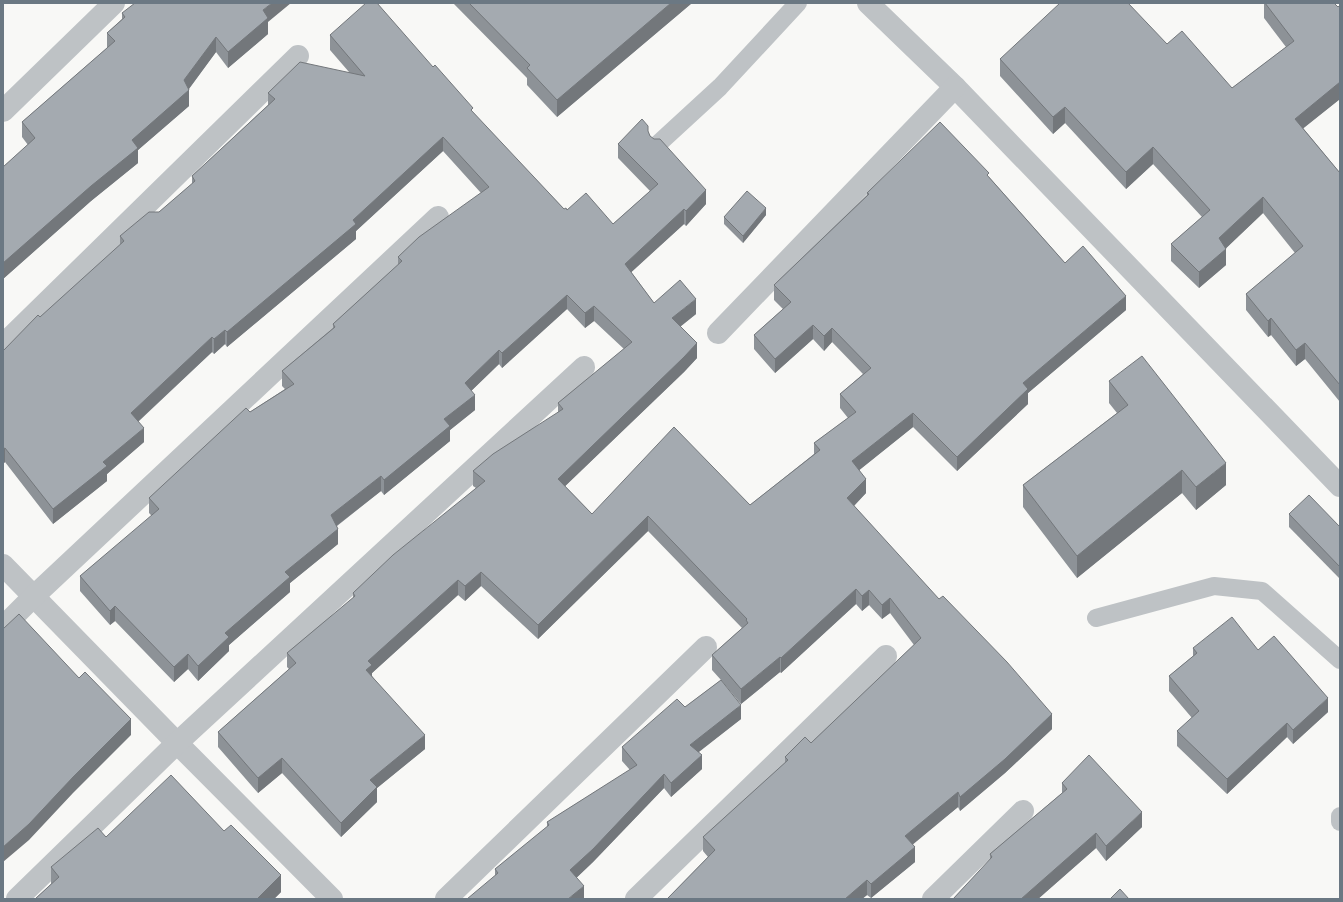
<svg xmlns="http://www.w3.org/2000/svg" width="1343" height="902" viewBox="0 0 1343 902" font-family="'Varela Round',sans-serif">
<rect width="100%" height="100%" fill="#f8f8f6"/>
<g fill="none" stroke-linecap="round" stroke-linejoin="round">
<!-- service -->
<g stroke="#bec2c5" stroke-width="18">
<polyline points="658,144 720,87 798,3"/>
<polyline points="1096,618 1214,586 1262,591 1340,660"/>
<polyline points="1340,816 1340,822"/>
</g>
<!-- minor -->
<g stroke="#bec2c5" stroke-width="22">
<polyline points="868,3 955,87 1340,486"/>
<polyline points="3,111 114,3"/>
<polyline points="718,333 955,87"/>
<polyline points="3,345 298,56"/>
<polyline points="3,565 177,743 332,899"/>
<polyline points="3,627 33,597 438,217"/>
<polyline points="17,899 177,743 584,367"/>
<polyline points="446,899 706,647"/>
<polyline points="636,899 886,656"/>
<polyline points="933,899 1023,811"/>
</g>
</g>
<!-- wall -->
<g fill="#8d9297">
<polygon points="453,3 692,3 557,117 527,85 527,78"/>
<polygon points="1264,3 1334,3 1338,7 1340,5 1340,99 1303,128 1340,173 1340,402 1305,359 1296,366 1271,335 1268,337 1246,310 1246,294 1295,253 1263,213 1226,248 1226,265 1199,288 1171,261 1171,244 1202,217 1153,164 1126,189 1065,123 1053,134 1000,76 1000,59 1167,44 1232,88 1286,47 1264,18"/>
<polygon points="122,13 268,22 268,34 228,68 216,52 189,89 189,106 138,150 138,163 91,201 3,279 3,167 28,145 22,137 22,122 107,48 107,33 122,19"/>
<polygon points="330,35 473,113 564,209 613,224 650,191 618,158 618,144 648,132 650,136 706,204 686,226 684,224 631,272 654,303 696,314 680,327 697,358 684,372 565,486 592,514 750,505 814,454 814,443 848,418 840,408 840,394 863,374 832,342 824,351 813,339 775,373 754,349 754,335 783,309 774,300 774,285 867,195 867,193 989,177 1065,263 1126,310 1028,393 1028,404 957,471 913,427 859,470 866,493 854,506 1052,729 1005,773 960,811 958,807 912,844 915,862 871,898 867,895 862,899 667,899 708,857 703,851 703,837 785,763 785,757 811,743 914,645 890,613 882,619 869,605 862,611 856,604 781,673 780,672 741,704 721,680 741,719 698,752 702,769 671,797 664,788 593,862 576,878 584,899 495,876 495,869 547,827 547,822 630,770 622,761 622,747 685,707 721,680 712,670 712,655 742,628 648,531 538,639 481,586 465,601 458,595 372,673 372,676 425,749 377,788 377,802 341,837 282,773 258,793 218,747 218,732 289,669 287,667 287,653 353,598 353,593 476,488 473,486 473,471 558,413 558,403 624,349 594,321 585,328 567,309 502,368 499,364 471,391 475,410 450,430 450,441 384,495 381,491 337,526 338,544 290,583 290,592 229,645 229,651 198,681 188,669 174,682 115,621 110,625 80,591 80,576 152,516 149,513 149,498 250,412 285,389 282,386 282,371 333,328 333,324 398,265 398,257 481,193 443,151 356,231 356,239 227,347 225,344 214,354 212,352 138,422 144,442 107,474 107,481 53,524 5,462 3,464 3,351 120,245 120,236 159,212 192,184 192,176 268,105 268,93 349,72 330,50"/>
<polygon points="766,215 743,243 724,224 724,217"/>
<polygon points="1109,381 1226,485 1196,510 1182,493 1077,578 1023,507 1023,485 1117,413 1109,403"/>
<polygon points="1289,514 1340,527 1340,579 1289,527"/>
<polygon points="1193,648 1258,650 1328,712 1293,744 1287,737 1227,794 1177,746 1177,731 1192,718 1169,691 1169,676 1193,656"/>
<polygon points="1062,783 1142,827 1106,861 1096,848 1038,899 953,899 990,860 990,854 1062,793"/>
<polygon points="106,837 281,892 274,899 35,899 51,884 51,867"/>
</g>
<!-- shaded-wall -->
<g fill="#73777b">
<polygon points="272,3 291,3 268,22 268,34 228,68 228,52 263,10"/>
<polygon points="671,3 692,3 557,117 557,100"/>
<polygon points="216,37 216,52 185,94 189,90 189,106 138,150 138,163 91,201 3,279 3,263 132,140 184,80"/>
<polygon points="1340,82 1340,99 1295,135 1295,119"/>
<polygon points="1065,107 1065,123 1053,134 1053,117"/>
<polygon points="443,137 443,151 356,231 356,239 227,347 227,332 353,220"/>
<polygon points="1153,147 1153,164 1126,189 1126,172"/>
<polygon points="706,190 706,204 686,226 686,211"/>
<polygon points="1263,197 1263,213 1219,255 1219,238"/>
<polygon points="766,208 766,215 743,243 743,236"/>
<polygon points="684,209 684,224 625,278 625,264"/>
<polygon points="1226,249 1226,265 1199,288 1199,272"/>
<polygon points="567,295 567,309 502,368 502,353"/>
<polygon points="1126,296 1126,310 1028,393 1028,404 957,471 957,457 1023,383"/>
<polygon points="696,299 696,314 672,333 672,318"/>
<polygon points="594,306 594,321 585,328 585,313"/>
<polygon points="1271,318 1271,335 1268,337 1268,321"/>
<polygon points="813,325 813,339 775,373 775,359"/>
<polygon points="832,328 832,342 824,351 824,336"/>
<polygon points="225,330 225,344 214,354 214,339"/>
<polygon points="212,337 212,352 131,428 131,413"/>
<polygon points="697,343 697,358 684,372 558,493 558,479"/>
<polygon points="1305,343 1305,359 1296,366 1296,350"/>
<polygon points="499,350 499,364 465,397 465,383"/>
<polygon points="475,395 475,410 450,430 450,441 384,495 384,480 444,419"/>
<polygon points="913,413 913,427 852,476 852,461"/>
<polygon points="144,428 144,442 107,474 107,481 53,524 53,509 103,462"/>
<polygon points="5,448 5,462 3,464 3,449"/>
<polygon points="1226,463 1226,485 1196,510 1196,487"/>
<polygon points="1182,470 1182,493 1077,578 1077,556"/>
<polygon points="381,476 381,491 331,530 331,515"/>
<polygon points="866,479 866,493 847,513 847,498"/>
<polygon points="648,516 648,531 538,639 538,625"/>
<polygon points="338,529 338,544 290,583 290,592 229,645 229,651 198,681 198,666 225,633 285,572"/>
<polygon points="481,572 481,586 465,601 465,586"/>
<polygon points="458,580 458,595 372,673 372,679 366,670 368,661"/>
<polygon points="856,589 856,604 781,673 781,658"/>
<polygon points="869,590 869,605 862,611 862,596"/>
<polygon points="890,598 890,613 882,619 882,605"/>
<polygon points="115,606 115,621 110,625 110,611"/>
<polygon points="188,654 188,669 174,682 174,667"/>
<polygon points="780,657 780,672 741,704 741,689"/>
<polygon points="1328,698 1328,712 1293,744 1293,730"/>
<polygon points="741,705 741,719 690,759 690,745"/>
<polygon points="1052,714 1052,729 1005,773 960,811 960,797"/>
<polygon points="131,719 131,735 73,793 29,840 3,862 3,847"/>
<polygon points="1287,723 1287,737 1227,794 1227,779"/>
<polygon points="425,735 425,749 377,788 377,802 341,837 341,823 370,780"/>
<polygon points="702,755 702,769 671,797 671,783"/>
<polygon points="282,758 282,773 258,793 258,778"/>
<polygon points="664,774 664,788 593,862 570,884 570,870"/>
<polygon points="958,792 958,807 905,851 905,836"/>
<polygon points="1142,812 1142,827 1106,861 1106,846"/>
<polygon points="1096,833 1096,848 1038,899 1021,899"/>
<polygon points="915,847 915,862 871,898 871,884"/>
<polygon points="281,875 281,892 274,899 257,899"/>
<polygon points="867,880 867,895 862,899 845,899"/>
<polygon points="584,886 584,899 568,899"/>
</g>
<!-- building -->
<g fill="#a4aab0" stroke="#73777b">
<polygon points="135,3 272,3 263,10 268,18 228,52 216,37 184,80 189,90 132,140 138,148 91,186 3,263 3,167 35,138 22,122 115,41 107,33 125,17 122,13"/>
<polygon points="366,3 377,3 433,67 435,65 473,108 471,110 564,209 566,208 567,210 586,193 613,224 658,184 618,144 642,119 648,126 648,131 650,136 654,139 660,139 706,190 686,211 684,209 625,264 654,303 680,280 696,299 672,318 697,343 684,357 558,479 592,514 674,427 750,505 820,450 814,443 856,412 840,394 871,368 832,328 824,336 813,325 775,359 754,335 791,302 774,285 869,194 867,193 940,122 989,173 987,175 1065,263 1083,246 1126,296 1023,383 1028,389 957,457 913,413 852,461 866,479 847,498 939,599 943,596 1007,662 1052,714 1005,759 960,797 958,792 905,836 915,847 871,884 867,880 845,899 667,899 715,850 703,837 788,760 785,757 805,737 811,743 921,638 890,598 882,605 869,590 862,596 856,589 781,658 780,657 741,689 712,655 748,623 746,620 747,619 648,516 538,625 481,572 465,586 458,580 368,661 372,665 366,670 425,735 370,780 377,787 341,823 282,758 258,778 218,732 296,663 287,653 355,596 353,593 393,555 485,481 473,471 493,454 563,409 558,403 632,342 594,306 585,313 567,295 502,353 499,350 465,383 475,395 444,419 450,426 384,480 381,476 331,515 338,529 285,572 290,577 225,633 229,637 198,666 188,654 174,667 115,606 110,611 80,576 159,509 149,498 246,408 250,412 294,384 282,371 335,327 333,324 402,261 398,257 419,237 489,187 443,137 353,220 356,224 227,332 225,330 214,339 212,337 131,413 144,428 103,462 107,466 53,509 5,448 3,449 3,351 38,315 40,317 124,241 120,236 149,212 159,212 195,181 192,176 275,99 268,93 300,62 365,76 330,35"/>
<polygon points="469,3 671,3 557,100 527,68 530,65"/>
<polygon points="1060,3 1128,3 1167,44 1182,31 1232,88 1294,41 1265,3 1334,3 1338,7 1340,5 1340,82 1295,119 1340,173 1340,385 1305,343 1296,350 1271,318 1268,321 1246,294 1303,246 1263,197 1219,238 1226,249 1199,272 1171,244 1210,210 1153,147 1126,172 1065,107 1053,117 1000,59"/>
<polygon points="747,191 766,208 743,236 724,217"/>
<polygon points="1142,356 1226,463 1196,487 1182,470 1077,556 1023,485 1128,405 1109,381"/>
<polygon points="1309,495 1340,527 1340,567 1289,514"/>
<polygon points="19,614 79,678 85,672 131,719 73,777 29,824 3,847 3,629"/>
<polygon points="1232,617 1258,650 1274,636 1328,698 1293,730 1287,723 1227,779 1177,731 1199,711 1169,676 1197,653 1193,648"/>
<polygon points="721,680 741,705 690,745 702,755 671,783 664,774 593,849 570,870 584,886 568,899 467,899 498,873 495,869 549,825 547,822 637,765 622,747 677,699 685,707"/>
<polygon points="1089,755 1142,812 1106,846 1096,833 1021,899 953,899 992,857 990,854 1067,789 1062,783"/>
<polygon points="171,775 224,831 231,825 281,875 257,899 35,899 59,877 51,867 98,828 106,837"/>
<polygon points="1120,889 1129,899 1110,899"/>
</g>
<!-- border -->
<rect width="1343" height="902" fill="none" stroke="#6b7883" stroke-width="8"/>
</svg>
